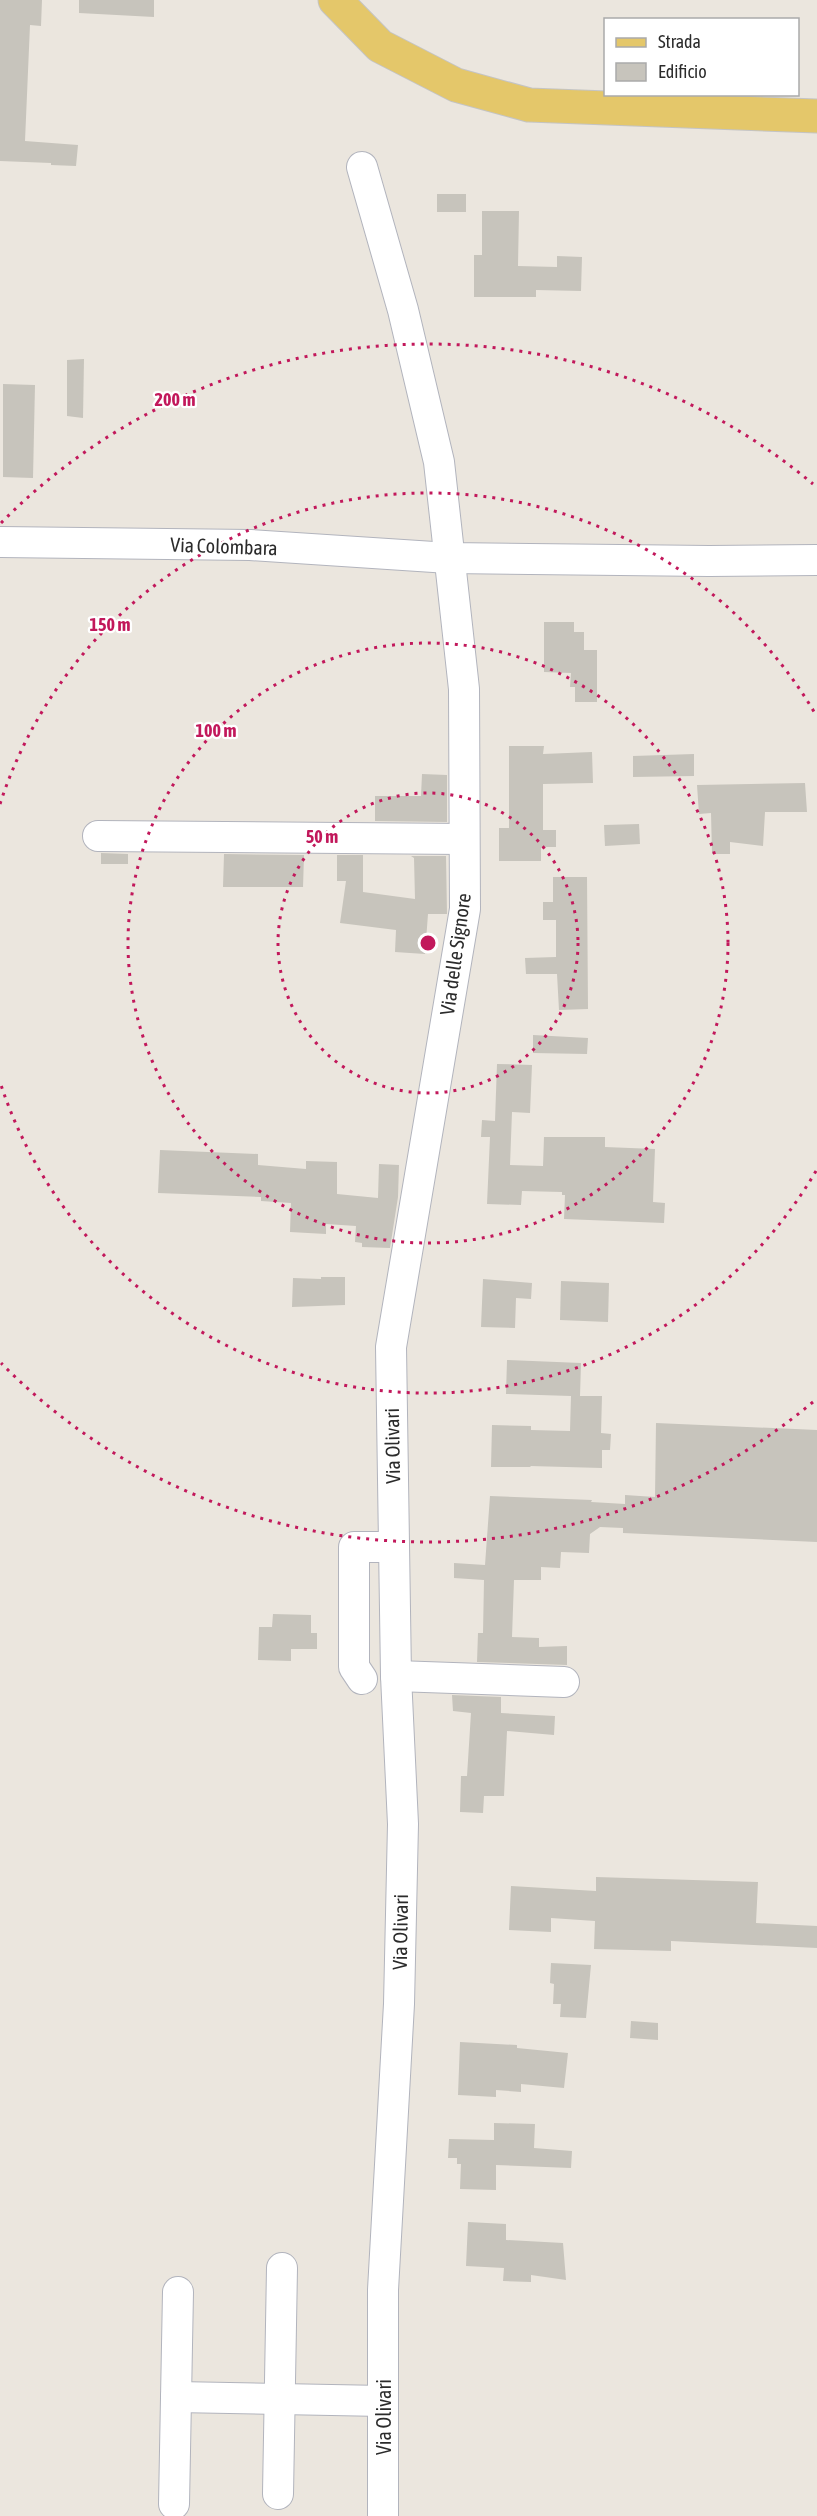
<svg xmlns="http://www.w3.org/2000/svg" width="817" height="2516" viewBox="0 0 817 2516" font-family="'Asap Condensed',sans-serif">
<rect width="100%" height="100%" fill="#ebe6de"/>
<!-- building -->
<g fill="#c7c4bc">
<polygon points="0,0 42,0 41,26 30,25 25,141 78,145 76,166 51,165 51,163 0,161"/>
<polygon points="79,0 154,0 154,17 79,13"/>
<rect x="437" y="194" width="29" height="18"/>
<polygon points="482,211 519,211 518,266 557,267 557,256 582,257 581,291 536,290 536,297 474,297 474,255 482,255"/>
<polygon points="84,359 83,418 67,416 67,360"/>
<polygon points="3,384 35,385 33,478 3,477"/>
<polygon points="544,622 574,622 574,632 584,632 584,650 597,650 597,702 575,702 575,687 570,687 571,673 544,672"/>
<polygon points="509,746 544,746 543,754 592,752 593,783 543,784 543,830 556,830 556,847 541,847 541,861 499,861 499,828 509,828"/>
<polygon points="694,754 694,776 633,777 633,756"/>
<polygon points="422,774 447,775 447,822 375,821 375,796 421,796"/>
<polygon points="805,783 807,812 765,812 763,846 730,842 730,854 712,854 711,813 699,814 697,785"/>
<polygon points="639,824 640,844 605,846 604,825"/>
<polygon points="101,853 128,854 128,864 101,864"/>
<polygon points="224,854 304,855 303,887 223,887"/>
<polygon points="337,855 363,855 363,892 415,899 414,858 411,856 446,856 447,914 428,914 425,954 395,952 396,930 340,923 346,881 337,881"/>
<polygon points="553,877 587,877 588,1009 559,1010 557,974 526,974 525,958 556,957 556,920 543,920 543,902 553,902"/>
<polygon points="533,1035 588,1038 587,1054 533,1053"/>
<polygon points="497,1064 532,1065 530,1113 512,1112 510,1165 543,1166 544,1137 605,1137 605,1147 655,1149 653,1202 665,1203 664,1223 564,1219 565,1195 562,1195 562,1192 522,1191 521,1205 487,1204 490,1137 481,1137 482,1120 495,1121"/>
<polygon points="160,1150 258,1154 258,1165 306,1169 306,1161 337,1162 337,1194 378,1198 379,1164 399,1165 398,1197 390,1248 362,1247 362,1243 355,1242 356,1226 326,1224 326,1234 290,1232 291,1203 261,1201 261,1197 158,1193"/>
<polygon points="321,1277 345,1277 345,1305 292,1307 293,1278 321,1279"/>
<polygon points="483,1279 532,1283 531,1299 516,1298 515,1328 481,1327"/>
<polygon points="561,1281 609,1283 608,1322 560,1320"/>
<polygon points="507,1360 581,1363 580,1396 602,1396 601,1433 611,1434 610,1450 602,1450 602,1468 530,1466 531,1467 491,1467 492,1425 531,1426 531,1430 570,1431 571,1396 506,1394"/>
<polygon points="656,1423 817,1430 817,1542 623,1533 623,1528 600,1527 590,1534 589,1553 561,1552 560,1568 541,1567 541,1580 514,1580 512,1637 539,1638 539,1647 567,1646 567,1665 477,1662 478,1633 483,1633 484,1580 454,1578 454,1563 485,1565 490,1496 592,1500 591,1502 625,1504 625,1495 655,1497"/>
<polygon points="273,1614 311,1615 311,1633 317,1633 317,1649 291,1649 291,1661 258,1660 259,1627 272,1627"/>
<polygon points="452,1695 501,1697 501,1713 555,1716 554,1735 507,1731 504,1796 484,1796 483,1813 460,1812 461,1776 467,1776 471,1713 453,1711"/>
<polygon points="596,1877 758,1882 756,1923 817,1926 817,1948 671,1941 671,1951 594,1949 595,1921 551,1918 551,1932 509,1930 511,1886 596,1891"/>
<polygon points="551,1963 591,1965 586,2018 560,2017 561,2004 553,2004 554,1984 550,1983"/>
<polygon points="631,2021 658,2023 658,2040 630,2038"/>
<polygon points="460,2042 517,2045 517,2048 568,2053 564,2088 521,2084 521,2092 496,2090 496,2097 458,2095"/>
<polygon points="494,2123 535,2124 534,2148 572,2151 571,2168 496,2165 496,2190 460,2189 461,2164 457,2164 457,2158 448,2158 449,2139 494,2140"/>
<polygon points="468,2222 506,2224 506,2240 563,2243 566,2280 531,2275 531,2282 503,2281 504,2268 466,2266"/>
</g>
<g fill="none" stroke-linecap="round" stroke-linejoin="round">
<!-- minor casing -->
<g stroke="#b2b4bd" stroke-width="32">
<g id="minor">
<polyline points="362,167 403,310 439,462 464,689 465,909 391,1347 396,1676 403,1824 399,2004 383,2290 383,2516"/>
<polyline points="0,542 250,545 449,558 709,561 817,560"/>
<polyline points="98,836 464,839"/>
<polyline points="396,1676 564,1682"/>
<polyline points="362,1679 354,1667 354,1547 393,1547"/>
<polyline points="176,2397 383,2401"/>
<polyline points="278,2494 282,2268"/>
<polyline points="174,2504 178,2292"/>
</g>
</g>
<!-- major casing -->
<g stroke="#c4c4c4" stroke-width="35">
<polyline id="major" points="335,0 380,46 456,85 529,105 817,116"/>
</g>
<!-- minor -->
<use href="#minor" stroke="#fff" stroke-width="30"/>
<!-- major -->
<use href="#major" stroke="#e4c76a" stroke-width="33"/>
</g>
<!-- distance rings -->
<g fill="none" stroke="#c2185b" stroke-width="3" stroke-dasharray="3 6">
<circle cx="428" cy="943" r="150"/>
<circle cx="428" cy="943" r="300"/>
<path d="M816 1171A450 450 0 0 1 0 1082M0 804A450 450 0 0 1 816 715"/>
<path d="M813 1402A599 599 0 0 1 1 1363M1 523A599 599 0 0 1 813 484"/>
</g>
<g text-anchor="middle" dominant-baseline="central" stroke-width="4.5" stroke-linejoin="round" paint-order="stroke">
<!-- street labels -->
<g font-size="20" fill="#2b2b2b" stroke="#fff">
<text transform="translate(224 546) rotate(2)">Via Colombara</text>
<text transform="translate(455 954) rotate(-82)">Via delle Signore</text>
<text transform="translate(392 1446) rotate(-91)">Via Olivari</text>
<text transform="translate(400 1932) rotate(-89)">Via Olivari</text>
<text transform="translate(383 2417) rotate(-90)">Via Olivari</text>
</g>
</g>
<circle cx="428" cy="943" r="9" fill="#c2185b" stroke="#fff" stroke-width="3"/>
<g font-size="18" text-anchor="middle" font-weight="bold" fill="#c2185b" stroke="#fff" stroke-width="4.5" stroke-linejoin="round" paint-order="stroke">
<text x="175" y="406">200 m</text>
<text x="110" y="631">150 m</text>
<text x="216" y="737">100 m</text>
<text x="322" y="843">50 m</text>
</g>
<!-- legend -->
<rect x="604" y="18" width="195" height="78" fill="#ffffff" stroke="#aaaaaa" stroke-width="1.5"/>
<rect x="616" y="38" width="30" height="9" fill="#e4c76a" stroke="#aaaaaa" stroke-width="1.5"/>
<text x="658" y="48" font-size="18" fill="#2b2b2b">Strada</text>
<rect x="616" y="63" width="30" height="18" fill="#c7c4bc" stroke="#aaaaaa" stroke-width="1.5"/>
<text x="658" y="78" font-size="18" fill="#2b2b2b">Edificio</text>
</svg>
